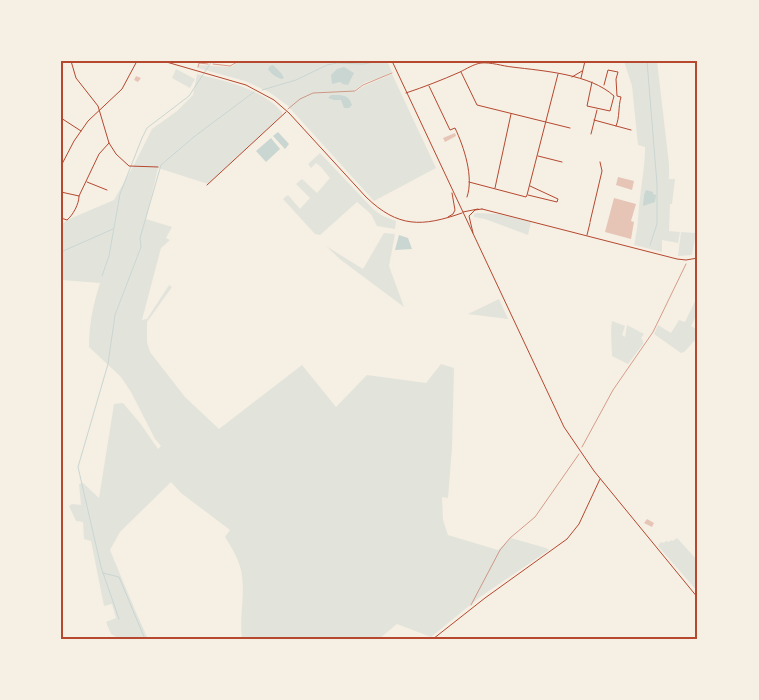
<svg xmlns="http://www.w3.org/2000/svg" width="759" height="700" viewBox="0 0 759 700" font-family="Montserrat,sans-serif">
<rect width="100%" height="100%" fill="#f6efe4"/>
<!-- green -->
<g fill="#e2e4dc">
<polygon points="239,61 387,61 392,72 382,77 364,83 354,91 355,92 364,86 392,74 436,168 374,201 287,105 269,92 245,81 198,68 199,65 228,67 233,66"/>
<path d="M 624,61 L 657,61 L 669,164 L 669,179 L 675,179 L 672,204 L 670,204 L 669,231 L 680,232 L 678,243 L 662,240 L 662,252 L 634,245 C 638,229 638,214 640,198 C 642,179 645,166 645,147 L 638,145 L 632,86 Z"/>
<polygon points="176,69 195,79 190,88 172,78"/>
<path d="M 197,74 C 227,82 261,88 282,112 L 282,115 L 208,184 L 158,168 L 146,219 L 172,227 L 166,238 L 170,240 L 161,248 L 142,320 L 147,319 L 169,285 L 172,287 L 147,322 L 147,342 L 150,352 L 185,397 L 219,429 L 302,365 L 336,407 L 367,375 L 426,383 L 441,364 L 454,368 L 452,448 L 448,498 L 442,497 L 443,520 L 448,535 L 498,550 L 511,538 L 546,548 L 549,550 L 480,597 L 431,637 L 397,624 L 379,639 L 242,639 C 239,618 245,597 242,576 C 241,563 232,548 225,537 L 230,530 L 181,493 L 171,482 L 120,532 L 110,550 L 135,610 L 148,639 L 120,639 L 111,634 L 106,622 L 116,618 L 112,604 L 104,606 L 91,541 L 84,539 L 83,522 L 76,521 L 69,506 L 72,504 L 81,505 L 79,484 L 83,483 L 99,498 L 114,404 L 123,403 L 140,423 L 158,449 L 161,446 L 155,439 L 131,392 L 121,377 L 89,347 C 89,324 93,305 100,283 L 61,280 L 61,225 L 67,220 L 114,200 L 134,165 L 152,129 L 177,111 L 193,95 Z"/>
<polygon points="320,153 374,210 383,216 396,221 395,229 377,226 371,214 357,202 320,235 315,234 283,199 288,195 300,209 310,198 296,184 302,179 317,193 330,178 321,167 316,163 311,168 308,164"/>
<polygon points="477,213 499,214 531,222 528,235 485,219 474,217 474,214"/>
<polygon points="681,232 696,233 692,255 678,256"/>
<polygon points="384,233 395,234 389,266 404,307 341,260 326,246 363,269"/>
<polygon points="698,295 698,312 691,326 698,330 698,337 684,352 681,353 654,334 658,325 671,333 679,320 685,322"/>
<polygon points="499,299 508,319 468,314"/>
<path d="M 612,321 L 625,326 L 622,335 L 625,337 L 627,325 L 644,334 L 641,338 L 643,341 L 643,344 L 628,364 L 612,356 C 612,343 610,333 612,321 Z"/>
<polygon points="677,538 698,561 698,592 658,546 661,542 664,543 666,541 669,542 671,540 673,541"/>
</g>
<!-- water -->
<g fill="#c9d6d2">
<path d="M 273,65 L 281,73 L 284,78 L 282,79 C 277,78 270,73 268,69 L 270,66 Z"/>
<polygon points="344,67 354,73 348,85 343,84 340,82 332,84 331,75 337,69"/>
<path d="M 331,95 C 341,95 349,94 352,105 L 349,108 L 344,108 L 341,100 L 334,100 L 328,98 Z"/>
<polygon points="278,132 289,144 285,149 273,136"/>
<polygon points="271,138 280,149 266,162 256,151"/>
<polygon points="646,190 653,192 653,194 656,195 655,202 643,206 644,195"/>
<polygon points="399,235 408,238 412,249 395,250"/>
</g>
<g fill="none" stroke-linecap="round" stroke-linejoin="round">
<!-- stream -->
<g stroke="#c9d6d2" stroke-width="1">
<polyline points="647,61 657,184 657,224 650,245"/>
<polyline points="262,90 296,80 327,65 337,63 363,64 380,61"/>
<polyline points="61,252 113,229"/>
<polyline points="102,276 109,256 120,194 142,138 147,128 189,96 212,61"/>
<polyline points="103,573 119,577 145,639"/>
<polyline points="119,619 101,567 78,467 108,364 115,315 141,247 140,238 161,165 195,136 254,92"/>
</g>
</g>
<!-- building -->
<g fill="#e6c5b7">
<polygon points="136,76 141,78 138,82 134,80"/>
<polygon points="455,133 456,136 445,142 443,138"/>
<polygon points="618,177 634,181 632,190 616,185"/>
<polygon points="614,198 636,204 631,221 634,222 631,239 605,232"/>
<polygon points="647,519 654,523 652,527 644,523"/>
</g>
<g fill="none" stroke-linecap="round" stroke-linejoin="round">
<!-- path -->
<g stroke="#b5482f" stroke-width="0.5">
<polyline points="213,64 230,66 239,61"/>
<polyline points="198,67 199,63 208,64"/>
<polyline points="288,109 300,99 313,93 355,91 363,85 392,73"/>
<polyline points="582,447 613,390 653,332 686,264"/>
<polyline points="471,605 500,550 510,538 535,517 579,454"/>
</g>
<!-- minor -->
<g stroke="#b5482f" stroke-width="1">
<polyline points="71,61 76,78 98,106 109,143 116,154 129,166 158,167"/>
<polyline points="461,72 477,105 570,128"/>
<polyline points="572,77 582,71"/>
<polyline points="581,78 585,61"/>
<path d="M 604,85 L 608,70 L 618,72 L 616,79 L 617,96 L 621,97 C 618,107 620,117 616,126"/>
<path d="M 429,86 L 450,130 L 455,128 C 464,147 474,177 467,197"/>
<path d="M 406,93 C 424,87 442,80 460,72 C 466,69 474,64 481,63 C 491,62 502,66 512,67 C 544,71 590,74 614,96 L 610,111 L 587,106 L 592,82"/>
<polyline points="61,118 81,131"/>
<polyline points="594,120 631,130"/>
<polyline points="591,134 597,110"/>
<polyline points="538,156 562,162"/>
<polyline points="61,166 74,141 88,121 122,89 137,61"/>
<polyline points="87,182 107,190"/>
<polyline points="469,182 526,197 527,195 558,74"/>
<polyline points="207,185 286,112"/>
<polyline points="495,188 511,114"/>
<polyline points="61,192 79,196"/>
<polyline points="528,195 557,202 558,199 530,186"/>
<path d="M 61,218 L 67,220 C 73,215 79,204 79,196 L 99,154 L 109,143"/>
<polyline points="590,222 602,171 600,162"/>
<polyline points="587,235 590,223"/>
</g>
<!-- tertiary -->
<g stroke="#b5482f" stroke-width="1">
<polyline points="482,209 677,259 686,260 698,258"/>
<polyline points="463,212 478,209"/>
<polyline points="433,639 485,598 567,539 579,524 600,479"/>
</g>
<!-- secondary -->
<g stroke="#b5482f" stroke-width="1">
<path d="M 163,61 L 246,85 L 274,100 L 289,113 L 366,197 C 398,228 422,227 462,213"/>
<polyline points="392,61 564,427 594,471 698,598"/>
<polyline points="448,217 453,214 455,210 452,193"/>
<polyline points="473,233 469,216 475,210 482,209"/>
</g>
</g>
<!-- border -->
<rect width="759" height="700" fill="none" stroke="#f6efe4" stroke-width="125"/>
<rect x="62" y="62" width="634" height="576" fill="none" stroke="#b5482f" stroke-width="2"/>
</svg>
